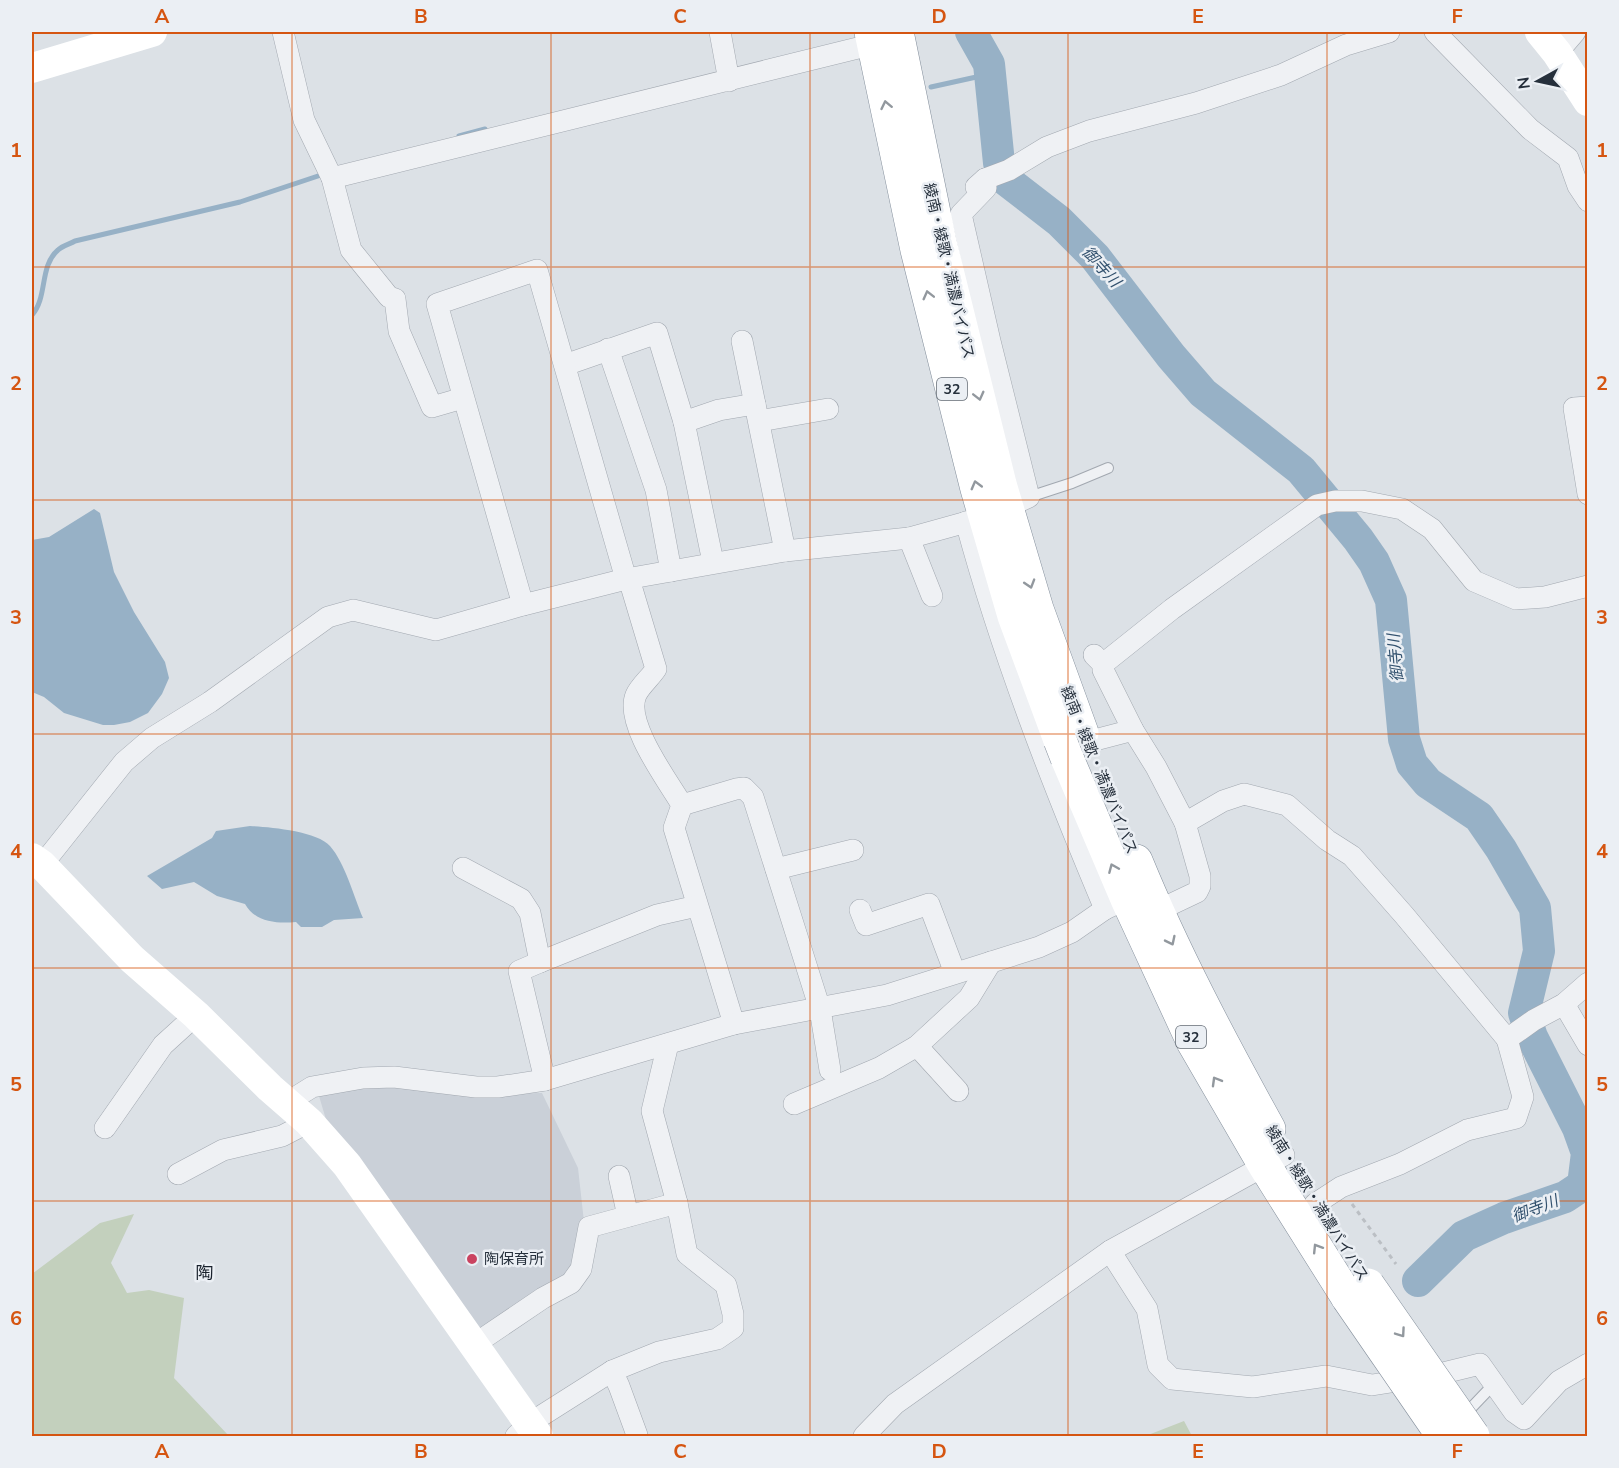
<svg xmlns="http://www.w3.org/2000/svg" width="1619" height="1468" viewBox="0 0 1619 1468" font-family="'Nunito Sans','Noto Sans JP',sans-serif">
<rect width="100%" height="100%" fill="#dce1e6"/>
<!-- built -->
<polygon fill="#cad0d8" points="388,1084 481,1094 542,1093 578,1168 584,1222 575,1266 565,1281 486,1330 475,1328 330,1133 319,1096"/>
<!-- green -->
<g fill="#c3d0bd">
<polygon points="134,1214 111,1263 127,1293 149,1290 184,1298 174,1378 229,1436 32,1436 32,1274 100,1223"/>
<polygon points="1184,1421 1192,1436 1149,1436 1148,1435"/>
</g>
<!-- water -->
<g fill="#97b1c6">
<polygon points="94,509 100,513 114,572 134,612 165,662 169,678 162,694 148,713 130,722 114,725 103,725 64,713 44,697 32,692 32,540 49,537"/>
<path d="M 250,826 C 269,827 317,831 330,846 C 345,863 354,897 363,918 L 334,920 L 322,927 L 301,927 L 296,922 C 277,924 255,922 245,904 L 217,896 L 194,882 L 162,889 L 147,876 L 212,838 L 216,831 Z"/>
</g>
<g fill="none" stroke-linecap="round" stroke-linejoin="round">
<!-- stream -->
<g stroke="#97b1c6" stroke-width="5">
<polyline points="931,87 990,74"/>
<polyline points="459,136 485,129"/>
<path d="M 32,315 C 48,297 39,266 58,250 C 62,246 70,244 75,241 L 240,202 L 324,174"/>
</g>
<!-- river -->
<polyline stroke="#97b1c6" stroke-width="32" points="971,32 989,64 999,163 1006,180 1059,221 1095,257 1171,356 1203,393 1301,470 1358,539 1374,562 1391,600 1404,739 1412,764 1428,783 1479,817 1501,849 1535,908 1539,951 1524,1013 1532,1037 1578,1128 1587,1153 1583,1185 1565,1197 1504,1218 1464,1236 1418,1281"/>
<!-- lane casing -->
<g stroke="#a2a8b0" stroke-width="12">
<g id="lane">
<polyline points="1029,497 1072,483 1108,468"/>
<polyline points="1466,1418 1472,1407 1494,1384"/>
</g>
</g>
<!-- street casing -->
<g stroke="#a2a8b0" stroke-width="22">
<g id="street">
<polyline points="283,32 304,120 332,178 351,250 389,297 395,299 399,331 432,407 463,398"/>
<polyline points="720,32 729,81"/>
<polyline points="1435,32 1530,129 1568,158 1578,186 1588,201"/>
<polyline points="1557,53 1575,32"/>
<polyline points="332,178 874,44"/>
<polyline points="976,187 985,179 1009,170 1047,147 1089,131 1196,103 1281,75 1346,45 1389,32"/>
<polyline points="742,341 785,551"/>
<polyline points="608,349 656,490 671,571"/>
<polyline points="565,365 657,333 684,422 713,562"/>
<polyline points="1588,407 1574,408 1588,494"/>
<polyline points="759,421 828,409"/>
<polyline points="684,422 719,410 755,404"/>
<path d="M 966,522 C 1002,655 1052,783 1105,909"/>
<polyline points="909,538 932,596"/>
<path d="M 629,579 L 656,669 C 650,678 640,686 636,695 C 624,723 668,781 682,805 L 674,828 L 734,1024"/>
<polyline points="523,605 437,304 537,270 626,579"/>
<polyline points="1094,655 1103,664 1103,670 1133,730 1156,767 1185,823 1200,876 1200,886 1197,892 1157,911"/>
<polyline points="1103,664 1172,609 1317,505 1335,501 1362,501 1402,509 1432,529 1474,581 1516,599 1545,597 1588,586"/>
<polyline points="1068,747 1133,730"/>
<polyline points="682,805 736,789 744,788 753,797 820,1009 830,1070"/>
<polyline points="1185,823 1223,801 1244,794 1287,805 1327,840 1352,856 1404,915 1507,1039 1534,1020 1564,1004 1588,983"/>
<polyline points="42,865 124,762 152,738 210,702 328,617 353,610 436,630 523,605 626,579 785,551 909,538 985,517 1029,497 990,341 961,214 986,188 985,179"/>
<polyline points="463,868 521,899 530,913 540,962 519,971 545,1080"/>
<polyline points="776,869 853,850"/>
<polyline points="860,910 866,925 929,904 955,973"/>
<polyline points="540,962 657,915 697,906"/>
<polyline points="1564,1004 1588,1045"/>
<polyline points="917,1046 958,1091"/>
<polyline points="288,1102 312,1087 363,1078 394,1077 476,1087 498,1087 545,1080 734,1024 887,995 1039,947 1072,932 1105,909 1137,894"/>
<polyline points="794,1104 879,1068 917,1046 969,998 991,962"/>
<polyline points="105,1128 163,1045 196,1015"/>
<polyline points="178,1174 223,1150 282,1136 309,1122"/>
<polyline points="619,1176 628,1216"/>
<polyline points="1315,1204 1341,1187 1400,1164 1467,1130 1516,1118 1523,1097 1507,1039"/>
<polyline points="1110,1251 1147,1309 1158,1365 1172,1379 1253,1387 1326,1376 1372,1385 1435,1375 1480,1364 1514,1412 1524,1419 1559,1381 1588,1364"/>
<polyline points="475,1344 543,1298 571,1283 581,1269 589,1227 677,1203"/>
<polyline points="612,1371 619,1386 637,1435"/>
<polyline points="516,1436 530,1423 612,1371 659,1352 717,1339 733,1328 733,1314 726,1285 687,1254 677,1203 652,1111 668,1044"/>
<polyline points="864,1436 895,1404 1110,1251 1284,1155"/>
</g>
</g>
<!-- highway casing -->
<g stroke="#848f9c" stroke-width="34">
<g id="highway">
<polyline points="871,32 917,250 977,489 1014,616 1060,740"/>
<polyline points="897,32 940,242 1000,484 1037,609 1082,733"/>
<polyline points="1067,758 1127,899 1193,1042 1265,1166 1348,1298"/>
<path d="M 1136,861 C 1174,954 1221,1042 1269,1129"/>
</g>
</g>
<!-- path -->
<polyline stroke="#bbbfc4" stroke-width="3" stroke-dasharray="4.5 4.5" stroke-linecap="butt" points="1352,1204 1396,1264"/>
<!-- lane -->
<use href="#lane" stroke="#eff1f4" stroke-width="10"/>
<!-- street -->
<use href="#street" stroke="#eff1f4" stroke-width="21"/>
<!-- secondary -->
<g stroke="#fff" stroke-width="30">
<polyline points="1540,32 1557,53 1588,101"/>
<polyline points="32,68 152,32"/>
<polyline points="32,858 42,865 132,959 196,1015 270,1088 309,1122 347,1165 538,1436"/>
</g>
<!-- highway -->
<use href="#highway" stroke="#fff" stroke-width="33"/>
<!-- highway-bridge casing -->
<g stroke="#848f9c" stroke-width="34" stroke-linecap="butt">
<g id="highway-bridge">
<polyline points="1060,740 1067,758"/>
<polyline points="1368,1285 1473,1436"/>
<polyline points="1348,1298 1443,1436"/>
</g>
</g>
<!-- highway-bridge -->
<use href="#highway-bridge" stroke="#fff" stroke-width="33"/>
</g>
<!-- one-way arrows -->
<defs><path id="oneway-chevron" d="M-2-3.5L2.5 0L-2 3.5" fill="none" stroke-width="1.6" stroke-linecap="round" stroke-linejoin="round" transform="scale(1.5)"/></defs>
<g stroke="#92989e">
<use href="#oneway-chevron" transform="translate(886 105) rotate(-102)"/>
<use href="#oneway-chevron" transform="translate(928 295) rotate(-104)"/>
<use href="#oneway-chevron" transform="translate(979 396) rotate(76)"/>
<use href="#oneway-chevron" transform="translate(976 485) rotate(-105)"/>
<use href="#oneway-chevron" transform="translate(1030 584) rotate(73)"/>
<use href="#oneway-chevron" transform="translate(1113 868) rotate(-113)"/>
<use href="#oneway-chevron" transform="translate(1171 941) rotate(64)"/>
<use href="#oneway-chevron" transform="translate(1216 1081) rotate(-120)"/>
<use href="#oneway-chevron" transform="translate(1317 1248) rotate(-122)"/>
<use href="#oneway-chevron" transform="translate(1401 1333) rotate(55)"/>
</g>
<!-- grid -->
<path fill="none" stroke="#d55511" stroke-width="1.5" stroke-opacity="0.55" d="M 292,32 L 292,1436M 551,32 L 551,1436M 810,32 L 810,1436M 1068,32 L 1068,1436M 1327,32 L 1327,1436M 32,267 L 1588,267M 32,500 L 1588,500M 32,734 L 1588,734M 32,968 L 1588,968M 32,1201 L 1588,1201"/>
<!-- markers -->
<circle fill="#ca4360" stroke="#ebeff4" stroke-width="2" cx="472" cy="1259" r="6"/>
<g text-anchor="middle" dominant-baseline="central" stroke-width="5" stroke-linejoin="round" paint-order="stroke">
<!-- shield labels -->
<g fill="#ebeff4" stroke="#616973" stroke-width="1.5">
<rect x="937" y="378" width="30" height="22" rx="4.5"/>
<rect x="1176" y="1026" width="30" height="22" rx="4.5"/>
</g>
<g font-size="14" font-weight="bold" fill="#26303c">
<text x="952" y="389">32</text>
<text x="1191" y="1037">32</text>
</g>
<!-- street labels -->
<g font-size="15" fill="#26303c" stroke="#ebeff4">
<text transform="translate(949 271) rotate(77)">綾南・綾歌・満濃バイパス</text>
<text transform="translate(1099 770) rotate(68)">綾南・綾歌・満濃バイパス</text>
<text transform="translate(1317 1203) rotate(58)">綾南・綾歌・満濃バイパス</text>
</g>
<!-- poi labels -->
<g font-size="15" fill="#26303c" stroke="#ebeff4" text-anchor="start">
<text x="484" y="1259">陶保育所</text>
</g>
<!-- water labels -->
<g font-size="16" font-style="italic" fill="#32516e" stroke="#ebeff4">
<text transform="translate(1101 267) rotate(48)">御寺川</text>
<text transform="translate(1396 658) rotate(-95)">御寺川</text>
<text transform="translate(1535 1209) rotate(-21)">御寺川</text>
</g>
<!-- quarter labels -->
<g font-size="18" fill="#19212c" stroke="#ebeff4">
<text x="204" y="1273">陶</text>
</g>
</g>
<!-- border -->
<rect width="1619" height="1468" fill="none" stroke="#ebeff4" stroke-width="66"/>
<!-- north arrow -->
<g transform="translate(1538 81) rotate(262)" stroke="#ebeff4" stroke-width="4.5" paint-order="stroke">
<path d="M0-4.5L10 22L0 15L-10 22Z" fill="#26303c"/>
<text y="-9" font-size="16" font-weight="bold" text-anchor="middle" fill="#26303c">N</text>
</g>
<rect x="33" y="33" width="1553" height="1402" fill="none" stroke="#d55511" stroke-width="2"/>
<g font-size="20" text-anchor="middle" font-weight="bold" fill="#d55511">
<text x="162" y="23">A</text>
<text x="421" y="23">B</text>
<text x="680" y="23">C</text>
<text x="939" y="23">D</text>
<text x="1198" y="23">E</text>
<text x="1457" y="23">F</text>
<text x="16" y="157">1</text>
<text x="1602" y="157">1</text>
<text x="16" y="390">2</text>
<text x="1602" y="390">2</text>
<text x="16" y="624">3</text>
<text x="1602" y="624">3</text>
<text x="16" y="858">4</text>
<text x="1602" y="858">4</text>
<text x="16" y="1091">5</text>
<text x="1602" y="1091">5</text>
<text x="16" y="1325">6</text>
<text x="1602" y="1325">6</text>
<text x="162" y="1458">A</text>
<text x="421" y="1458">B</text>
<text x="680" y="1458">C</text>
<text x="939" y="1458">D</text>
<text x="1198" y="1458">E</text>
<text x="1457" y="1458">F</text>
</g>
</svg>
